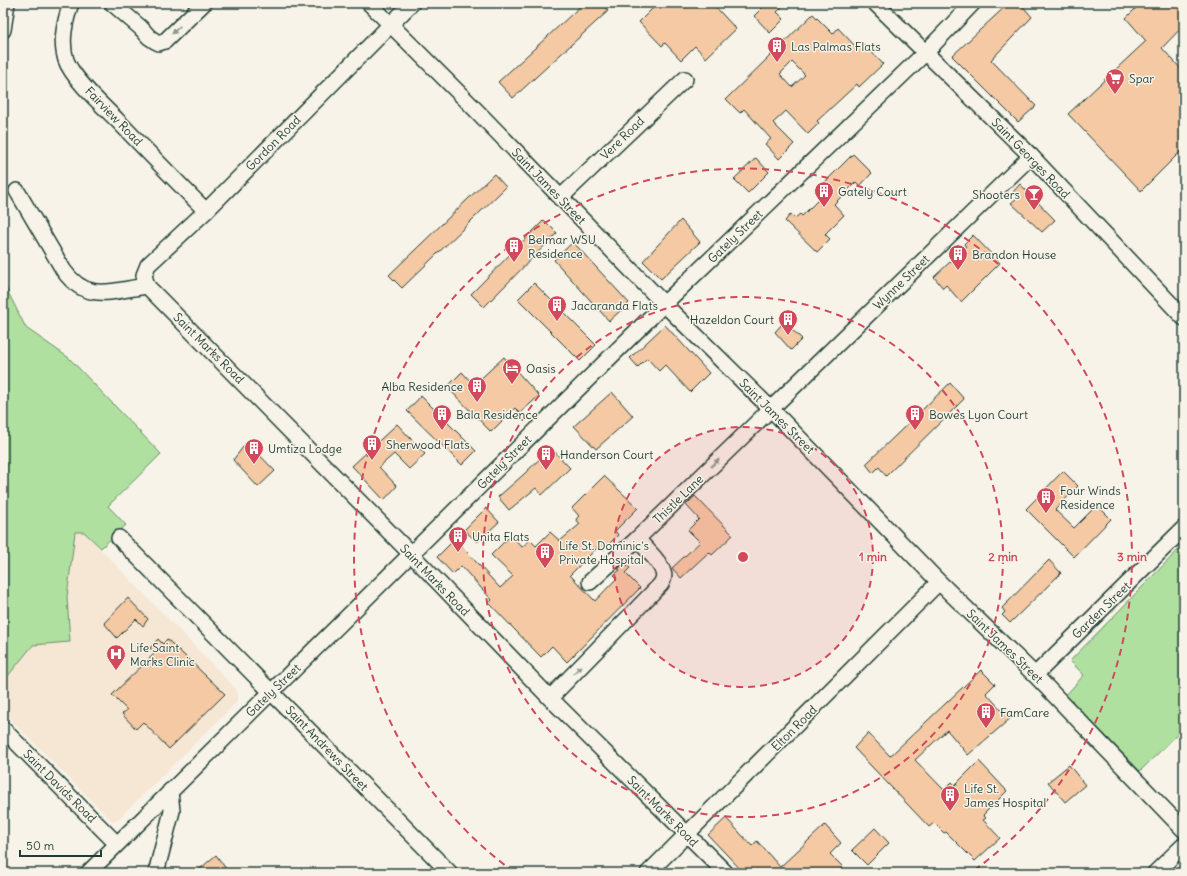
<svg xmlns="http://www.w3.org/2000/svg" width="1187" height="876" viewBox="0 0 1187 876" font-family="Delius,sans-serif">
<rect width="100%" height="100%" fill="#f7f3e8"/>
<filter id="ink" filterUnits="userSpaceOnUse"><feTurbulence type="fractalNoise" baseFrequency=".025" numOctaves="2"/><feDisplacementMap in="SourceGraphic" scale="8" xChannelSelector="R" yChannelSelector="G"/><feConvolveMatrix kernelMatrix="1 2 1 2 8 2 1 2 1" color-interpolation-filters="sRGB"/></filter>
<g filter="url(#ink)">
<!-- built -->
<polygon fill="#f6e6d4" points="75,532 84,532 237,690 237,702 117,820 112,821 3,712 3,682 33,645 70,642 67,597"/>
<!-- green -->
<g fill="#b0e0a0" stroke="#688e6a">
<polygon points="3,282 26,328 69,358 161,454 108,506 126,525 101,548 84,532 75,532 67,597 70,642 33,645 3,682"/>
<polygon points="1184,544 1184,728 1140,771 1066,695 1084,675 1070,661"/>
</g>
<!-- building -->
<g fill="#f5c9a4" stroke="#1f3d34" fill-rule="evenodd">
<polygon points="584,3 601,3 608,11 513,98 498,82"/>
<polygon points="658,3 712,3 736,29 706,58 695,46 681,60 665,43 662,46 639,22"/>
<polygon points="767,3 786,3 777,12 784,19 770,33 754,16"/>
<polygon points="1009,3 1020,3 1032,17 991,60 1036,106 1018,122 952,56"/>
<polygon points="1141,3 1184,3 1184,25 1162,48 1184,72 1184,148 1141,191 1068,114 1146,41 1126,18"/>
<path d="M 813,14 L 833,34 L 838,28 L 858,49 L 864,44 L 883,64 L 859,87 L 857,84 L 817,121 L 819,123 L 808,134 L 786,111 L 773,123 L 794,144 L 779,159 L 765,144 L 771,139 L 744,109 L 740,113 L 726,99 ZM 792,62 L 805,75 L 792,87 L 780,74 Z"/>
<polygon points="853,154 872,173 860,186 856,182 834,204 844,215 825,234 830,239 817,252 785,221 791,214 795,218 800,214 802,216 822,196 817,190"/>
<polygon points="756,158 769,172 748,193 734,179"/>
<polygon points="494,174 506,187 402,288 389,275"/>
<polygon points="1020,184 1055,220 1042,232 1011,203 1018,197 1013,192"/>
<polygon points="544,220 557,233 484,307 471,294"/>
<polygon points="681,220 700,242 661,279 643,261"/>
<polygon points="973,235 1000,263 961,302 946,285 943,288 934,277 966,247 964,244"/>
<polygon points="573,242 629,303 609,321 554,260"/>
<polygon points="534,283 596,345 580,361 518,299"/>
<polygon points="784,322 802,339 791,350 775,332"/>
<polygon points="665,325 709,373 690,392 665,365 659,371 647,358 638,367 630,358"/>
<polygon points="504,357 539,396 520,413 515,408 491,432 447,387 462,372 474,385"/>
<polygon points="950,383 964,399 886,476 879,467 873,473 866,464"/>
<polygon points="612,392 633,416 596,449 574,426"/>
<polygon points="421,396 476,451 462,465 407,411"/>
<polygon points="397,424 425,454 409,469 394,454 379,467 397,486 384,500 352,466"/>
<polygon points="247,442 275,471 258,487 233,460"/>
<polygon points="551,448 570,468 542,495 536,488 509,510 498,497 523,475"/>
<polygon points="1063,471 1078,486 1055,510 1074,528 1097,505 1111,519 1074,557 1026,509"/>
<polygon points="604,476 638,508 615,531 618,535 603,550 599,546 570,575 595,601 617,578 614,575 620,570 618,569 625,563 630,568 625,573 640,588 567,662 552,646 541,657 489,603 492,600 461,566 453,574 437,557 455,539 500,588 513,576 491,555 511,535 522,547 530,540 536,546 550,532 560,541 580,524 576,519 579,516 572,508"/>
<polygon points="695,496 733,535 712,555 709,552 681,578 672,568 700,542 688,530 699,519 686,505"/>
<polygon points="486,508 499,522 477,542 464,530"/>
<polygon points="1049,560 1061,573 1010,623 1002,615 1005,612 1002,608"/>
<polygon points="128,598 148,619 143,626 136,619 117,638 104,623"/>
<polygon points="158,639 163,644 167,639 225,694 169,749 143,722 136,729 122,714 127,710 112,695 155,653 150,648"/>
<polygon points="981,670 995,684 986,693 1003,712 1006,710 1012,717 968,755 947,730 915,760 944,790 952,782 955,785 979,761 1007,791 983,815 986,818 983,820 1000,838 975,861 946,832 944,833 934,823 929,827 854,748 868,733 890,756"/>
<polygon points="1069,765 1085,785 1065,802 1048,782"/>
<polygon points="726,818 752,846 757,841 780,867 825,825 841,843 830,854 843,867 837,873 744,873 708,835"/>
<polygon points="875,828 889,843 867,865 852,850"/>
<polygon points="216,855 229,873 195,873"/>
</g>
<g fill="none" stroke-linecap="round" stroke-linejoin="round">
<!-- minor casing -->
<g stroke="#1f3d34" stroke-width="18">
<g id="minor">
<path d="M 71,3 C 65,21 60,41 66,60 C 72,78 103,106 117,120 C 146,150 176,181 206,211"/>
<polyline points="112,3 141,28 149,37 155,41 159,43 165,41 204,3"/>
<polyline points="369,3 471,105 664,304 771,409 939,582 1035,675 1184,830"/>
<polyline points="412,3 206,211 148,265 144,275 147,286 411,554 550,698 726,873"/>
<polyline points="875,3 1031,156 1184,318"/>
<polyline points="3,30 7,3"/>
<path d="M 17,191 L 64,271 C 88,304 113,290 147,286"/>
<polyline points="560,198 685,79"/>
<polyline points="119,538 450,873"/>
<polyline points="590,582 637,539 1031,156"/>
<polyline points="1035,675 1184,528"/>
<path d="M 550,698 L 661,584 C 663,580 665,576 663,572 C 660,561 645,548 637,539"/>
<polyline points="3,729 117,844"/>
<polyline points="88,873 664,304 925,53 973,3"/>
<polyline points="156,873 172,811 170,791"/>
<polyline points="648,873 939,582"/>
<polyline points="1155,873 1184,845"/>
</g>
</g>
<!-- minor -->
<use href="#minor" stroke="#f7f3e8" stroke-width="15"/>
</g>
<!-- one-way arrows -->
<defs><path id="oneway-solid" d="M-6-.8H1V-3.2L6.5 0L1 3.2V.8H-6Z"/></defs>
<g fill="#8b988e">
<use href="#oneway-solid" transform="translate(176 30) rotate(136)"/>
<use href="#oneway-solid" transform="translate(715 463) rotate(-44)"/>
<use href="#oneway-solid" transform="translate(577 670) rotate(-45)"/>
</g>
</g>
<!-- distance rings -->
<circle cx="743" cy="557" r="130" fill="#d1495b" fill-opacity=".12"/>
<g fill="none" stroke="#d1495b" stroke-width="2" stroke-dasharray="7 5">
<circle cx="743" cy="557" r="130"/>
<circle cx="743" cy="557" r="260"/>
<path d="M514 872A389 389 0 1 1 972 872"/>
</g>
<!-- icons -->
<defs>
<g id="building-pin" transform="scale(1)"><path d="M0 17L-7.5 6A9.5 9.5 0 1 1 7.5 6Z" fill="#d1495b" stroke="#f7f3e8"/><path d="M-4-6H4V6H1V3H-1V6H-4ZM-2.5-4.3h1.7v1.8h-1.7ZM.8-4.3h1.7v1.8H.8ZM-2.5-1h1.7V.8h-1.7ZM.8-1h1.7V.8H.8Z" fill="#fff"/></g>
<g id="supermarket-pin" transform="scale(1)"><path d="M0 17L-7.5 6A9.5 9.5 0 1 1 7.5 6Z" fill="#d1495b" stroke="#f7f3e8"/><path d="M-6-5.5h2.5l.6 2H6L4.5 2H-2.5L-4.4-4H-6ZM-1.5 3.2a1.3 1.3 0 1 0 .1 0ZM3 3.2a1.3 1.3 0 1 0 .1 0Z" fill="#fff"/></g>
<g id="bar-pin" transform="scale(1)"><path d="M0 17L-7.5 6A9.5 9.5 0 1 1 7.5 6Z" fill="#d1495b" stroke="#f7f3e8"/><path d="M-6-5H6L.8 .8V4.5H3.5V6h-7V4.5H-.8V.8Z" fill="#fff"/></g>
<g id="hotel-pin" transform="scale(1)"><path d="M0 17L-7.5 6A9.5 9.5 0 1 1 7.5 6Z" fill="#d1495b" stroke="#f7f3e8"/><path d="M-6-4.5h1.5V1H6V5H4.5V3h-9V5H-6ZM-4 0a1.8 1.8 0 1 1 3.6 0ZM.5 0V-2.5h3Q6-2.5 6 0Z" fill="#fff"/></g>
<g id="hospital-pin" transform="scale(1)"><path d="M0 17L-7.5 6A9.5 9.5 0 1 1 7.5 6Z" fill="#d1495b" stroke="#f7f3e8"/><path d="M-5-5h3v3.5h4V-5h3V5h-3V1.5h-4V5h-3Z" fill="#fff"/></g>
</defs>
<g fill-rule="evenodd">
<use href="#building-pin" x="777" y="46"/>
<use href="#supermarket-pin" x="1115" y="78"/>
<use href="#building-pin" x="824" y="191"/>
<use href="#bar-pin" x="1034" y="194"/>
<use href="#building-pin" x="514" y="246"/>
<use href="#building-pin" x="958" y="254"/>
<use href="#building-pin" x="557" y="305"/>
<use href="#building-pin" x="788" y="319"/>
<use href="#hotel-pin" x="512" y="368"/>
<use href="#building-pin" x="477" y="386"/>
<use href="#building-pin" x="442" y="414"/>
<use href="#building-pin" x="915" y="414"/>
<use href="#building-pin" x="372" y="444"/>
<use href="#building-pin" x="254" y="448"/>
<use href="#building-pin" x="546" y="454"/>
<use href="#building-pin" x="1046" y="497"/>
<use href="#building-pin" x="458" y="536"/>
<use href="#building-pin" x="545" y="552"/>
<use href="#hospital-pin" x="116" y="654"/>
<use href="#building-pin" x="986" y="712"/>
<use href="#building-pin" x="950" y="795"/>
</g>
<g text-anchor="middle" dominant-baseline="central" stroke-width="3" stroke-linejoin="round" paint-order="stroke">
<!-- poi labels -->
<g font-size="12" fill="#1f3d34" stroke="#f7f3e8" text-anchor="start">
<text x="791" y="46">Las Palmas Flats</text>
<text x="1129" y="78">Spar</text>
<text x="838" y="191">Gately Court</text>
<text x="1020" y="194" text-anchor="end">Shooters</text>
<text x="528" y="239">Belmar WSU<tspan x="528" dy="14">Residence</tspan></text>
<text x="972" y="254">Brandon House</text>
<text x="571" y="305">Jacaranda Flats</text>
<text x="774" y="319" text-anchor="end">Hazeldon Court</text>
<text x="526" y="368">Oasis</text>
<text x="463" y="386" text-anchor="end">Alba Residence</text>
<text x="456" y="414">Bala Residence</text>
<text x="929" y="414">Bowes Lyon Court</text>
<text x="386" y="444">Sherwood Flats</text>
<text x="268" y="448">Umtiza Lodge</text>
<text x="560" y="454">Handerson Court</text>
<text x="1060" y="490">Four Winds<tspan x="1060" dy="14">Residence</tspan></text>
<text x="472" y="536">Unita Flats</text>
<text x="559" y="545">Life St. Dominic's<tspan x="559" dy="14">Private Hospital</tspan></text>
<text x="130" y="647">Life Saint<tspan x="130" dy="14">Marks Clinic</tspan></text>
<text x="1000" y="712">FamCare</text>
<text x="964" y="788">Life St.<tspan x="964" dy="14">James Hospital</tspan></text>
</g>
<!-- street labels -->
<g font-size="12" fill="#1f3d34" stroke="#f7f3e8">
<text transform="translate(114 116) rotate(46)">Fairview Road</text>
<text transform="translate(622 138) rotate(-44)">Vere Road</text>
<text transform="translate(273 143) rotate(-45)">Gordon Road</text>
<text transform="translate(1031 158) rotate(46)">Saint Georges Road</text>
<text transform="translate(549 186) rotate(46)">Saint James Street</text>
<text transform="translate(735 236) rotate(-44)">Gately Street</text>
<text transform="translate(901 282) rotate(-44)">Wynne Street</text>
<text transform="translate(209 348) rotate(45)">Saint Marks Road</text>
<text transform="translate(777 416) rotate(45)">Saint James Street</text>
<text transform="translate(504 462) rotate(-45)">Gately Street</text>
<text transform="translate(678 499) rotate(-44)">Thistle Lane</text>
<text transform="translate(435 580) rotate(46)">Saint Marks Road</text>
<text transform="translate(1101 610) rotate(-44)">Garden Street</text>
<text transform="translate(1005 646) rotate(44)">Saint James Street</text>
<text transform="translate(273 690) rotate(-44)">Gately Street</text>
<text transform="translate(794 728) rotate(-45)">Elton Road</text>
<text transform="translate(327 748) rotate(46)">Saint Andrews Street</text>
<text transform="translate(60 786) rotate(45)">Saint Davids Road</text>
<text transform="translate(663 811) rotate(45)">Saint Marks Road</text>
</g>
</g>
<circle cx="743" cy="557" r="6" fill="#d1495b" stroke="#f7f3e8" stroke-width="2"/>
<g font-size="12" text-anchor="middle" font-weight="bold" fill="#d1495b" stroke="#f7f3e8" stroke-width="3" stroke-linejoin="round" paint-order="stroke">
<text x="873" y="561">1 min</text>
<text x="1003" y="561">2 min</text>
<text x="1132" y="561">3 min</text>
</g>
<!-- margin -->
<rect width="1187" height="876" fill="none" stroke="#f7f3e8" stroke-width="16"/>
<rect x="8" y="8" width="1171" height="860" fill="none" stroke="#1f3d34" stroke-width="1.5" filter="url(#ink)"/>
<!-- scale -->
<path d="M20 850v6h81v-6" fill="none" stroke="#1f3d34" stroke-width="2"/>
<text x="26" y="850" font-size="12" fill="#1f3d34" stroke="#f7f3e8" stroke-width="3" paint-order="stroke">50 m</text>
</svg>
